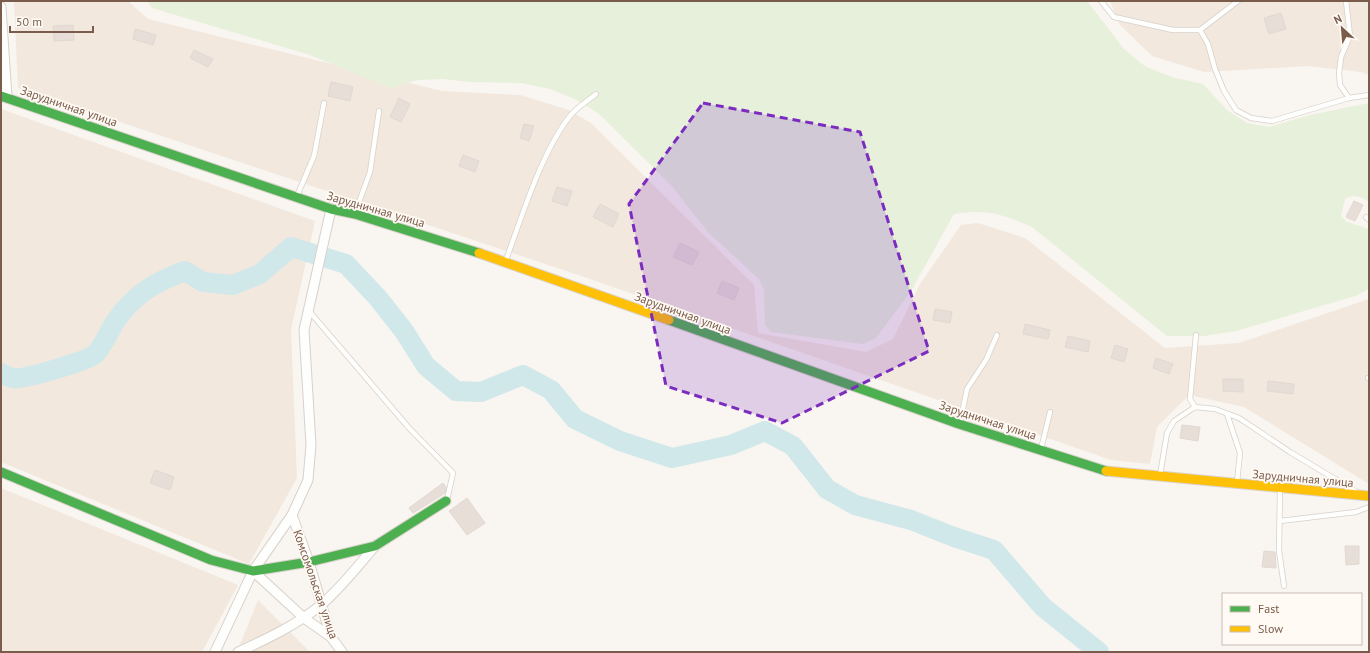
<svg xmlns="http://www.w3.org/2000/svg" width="1370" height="653" viewBox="0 0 1370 653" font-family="'PT Sans',sans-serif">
<rect width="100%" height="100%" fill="#f9f5f0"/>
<!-- residential -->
<g fill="#f2e8de">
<polygon points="14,1 128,1 148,19 442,91 520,95 569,110 591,123 754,285 758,333 866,352 893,339 920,284 961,225 978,223 1025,238 1165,348 1239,343 1369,299 1369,484 1244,407 1189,395 1157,427 1150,464 1111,460 590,279 18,88"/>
<polygon points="1110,1 1369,1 1369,75 1361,72 1308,66 1204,72 1152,56 1120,25"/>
<polygon points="1,109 315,221 291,330 297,478 249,564 1,462"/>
<polygon points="1,488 238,585 202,652 1,652"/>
<polygon points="258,600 310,652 237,652"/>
</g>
<!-- green -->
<path fill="#e7f0db" d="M 147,1 L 1087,1 L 1124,49 L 1146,67 L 1175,78 L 1203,84 L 1227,110 L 1247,123 L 1269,127 L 1310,115 L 1369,103 L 1369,202 C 1361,197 1354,193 1345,199 L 1341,216 L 1347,222 L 1369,229 L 1369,289 L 1355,296 L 1236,331 L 1204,336 L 1167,336 L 1032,227 C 1001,214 988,209 954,214 L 911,291 L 876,338 L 863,344 L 771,332 L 765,325 L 764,290 L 759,279 L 708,232 L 671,185 L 598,113 L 575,99 L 550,89 L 521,83 L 470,82 L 443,79 L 418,80 L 390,88 L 310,55 L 152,8 Z"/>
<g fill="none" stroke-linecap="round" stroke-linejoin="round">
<!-- river -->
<path stroke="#d0e8ea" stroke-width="20" d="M 1,373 C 5,376 13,379 18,378 C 29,378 86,361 94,355 C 101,350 110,330 115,322 C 134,294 155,282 185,271 L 203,282 L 233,285 L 260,274 L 291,247 L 346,264 L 378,298 L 404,331 L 426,366 L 456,391 L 481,392 L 523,375 L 551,390 L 575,419 L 620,441 L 672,458 L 731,445 L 765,431 L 793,446 L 827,489 L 855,505 L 911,520 L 954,537 L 994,550 L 1043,607 L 1099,652"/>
</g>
<!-- building -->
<g fill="#e6ded7" stroke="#e2d8d2">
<polygon points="1281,13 1286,29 1269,34 1264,18"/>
<polygon points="73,25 74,40 54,41 53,26"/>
<polygon points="135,29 156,35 153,45 133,39"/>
<polygon points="194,50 213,59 208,67 190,58"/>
<polygon points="331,82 353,87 350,101 328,96"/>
<polygon points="399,98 410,104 401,122 390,117"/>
<polygon points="524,124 534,126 529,141 520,138"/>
<polygon points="463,155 479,161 475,172 459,166"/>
<polygon points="557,187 572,191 567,206 552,201"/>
<polygon points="1354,201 1363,205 1355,221 1346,217"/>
<polygon points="600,204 619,214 613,227 593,217"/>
<polygon points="680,243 699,252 692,265 673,257"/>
<polygon points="722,281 739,288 734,300 717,293"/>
<polygon points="935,309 952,312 950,323 933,320"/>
<polygon points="1025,324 1050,330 1048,339 1023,334"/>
<polygon points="1068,336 1090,341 1088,352 1065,347"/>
<polygon points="1115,345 1128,349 1124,362 1111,358"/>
<polygon points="1156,358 1173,364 1169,374 1153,368"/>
<polygon points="1223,379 1243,379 1243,392 1223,391"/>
<polygon points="1268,381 1294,384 1293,394 1267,391"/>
<polygon points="1182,425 1200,427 1198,441 1180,438"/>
<polygon points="155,470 174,477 170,490 150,483"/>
<polygon points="443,483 446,487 445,493 413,513 409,508"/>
<polygon points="467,498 485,523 467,535 449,511"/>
<polygon points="1345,546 1359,546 1359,564 1346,565"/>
<polygon points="1264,551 1275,552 1276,568 1262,567"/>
</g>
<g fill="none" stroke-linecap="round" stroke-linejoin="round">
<!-- lane casing -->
<g stroke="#d7d1cb" stroke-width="6">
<g id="lane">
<polyline points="1101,1 1114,17 1173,30 1200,30 1238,1"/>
<polyline points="1346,1 1350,36 1341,57 1339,73 1340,85 1349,98"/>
<polyline points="1200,30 1208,44 1215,69 1224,91 1236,110 1251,118 1272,121 1349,98 1369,95"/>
<polyline points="297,196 314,156 324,103"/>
<polyline points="355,213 370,172 379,111"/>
<polyline points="1366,217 1369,220"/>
<path d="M 506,260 C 522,216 542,151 570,116 C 577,107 588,101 596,94"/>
<polyline points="309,311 409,428 453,473 447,500"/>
<polyline points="1368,378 1369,378"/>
<polyline points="1195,407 1190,399 1196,335"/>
<polyline points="1227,414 1240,453 1237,482"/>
<polyline points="960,423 967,389 986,360 997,335"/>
<polyline points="1041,449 1050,412"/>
<polyline points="1160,475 1167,433 1174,421 1195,407 1215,409 1239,418 1290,452 1355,491"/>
<polyline points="1280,489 1279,551 1284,586"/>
<polyline points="1280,521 1356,512 1369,507"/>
</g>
</g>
<!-- street casing -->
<g stroke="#d7d1cb" stroke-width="11">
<g id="street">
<polyline points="1,7 7,97"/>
<polyline points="292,515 309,562 331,637 342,652"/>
<polyline points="253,571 304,618 331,637"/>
<polyline points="215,652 253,571 292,515 308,480 311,445 304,330 331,209"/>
<path d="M 238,652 C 267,639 296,625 321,605 C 341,588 358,566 375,546"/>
</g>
</g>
<!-- fast casing -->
<g stroke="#d9d2cb" stroke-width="11">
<g id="fast">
<polyline points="1,96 331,209 355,214 479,253"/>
<polyline points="669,320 959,424 1106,471"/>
<polyline points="1,472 211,560 253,571 309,562 375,546 446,501"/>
</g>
</g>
<!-- slow casing -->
<g stroke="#d9d2cb" stroke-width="11">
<g id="slow">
<polyline points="479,253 669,320"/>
<polyline points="1106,471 1369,496"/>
</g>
</g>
<!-- lane -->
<use href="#lane" stroke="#fefefd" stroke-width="4.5"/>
<!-- street -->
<use href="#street" stroke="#fefefd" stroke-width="9"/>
<!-- fast -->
<use href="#fast" stroke="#4caf50" stroke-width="9"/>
<!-- slow -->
<use href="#slow" stroke="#ffc107" stroke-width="9"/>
</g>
<!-- marked area -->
<path fill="#7b2cbf" fill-opacity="0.2" stroke="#7b2cbf" stroke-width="3" stroke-dasharray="8 5" stroke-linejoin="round" d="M 703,103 L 860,132 L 929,351 L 782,423 L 666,386 L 629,204 Z"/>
<g text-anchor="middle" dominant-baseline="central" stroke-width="3.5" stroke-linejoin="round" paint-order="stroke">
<!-- street labels -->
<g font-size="12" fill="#7a5c4d" stroke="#fffaf3">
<text transform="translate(69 106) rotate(19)">Зарудничная улица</text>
<text transform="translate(376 209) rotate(16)">Зарудничная улица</text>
<text transform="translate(683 313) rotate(20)">Зарудничная улица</text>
<text transform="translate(988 420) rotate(18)">Зарудничная улица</text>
<text transform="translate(1303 478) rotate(5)">Зарудничная улица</text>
<text transform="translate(316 584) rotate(71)">Комсомольская улица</text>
</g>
</g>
<!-- border -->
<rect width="1370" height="653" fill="none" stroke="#7a5c4d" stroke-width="4"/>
<!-- legend -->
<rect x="1222" y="593" width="140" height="52" fill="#fffaf3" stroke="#cabbb1"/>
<rect x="1230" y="606" width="20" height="6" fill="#4caf50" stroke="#cabbb1"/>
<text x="1258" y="613" font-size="12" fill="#7a5c4d">Fast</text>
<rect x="1230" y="626" width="20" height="6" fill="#ffc107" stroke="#cabbb1"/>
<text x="1258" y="633" font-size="12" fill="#7a5c4d">Slow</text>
<!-- north arrow -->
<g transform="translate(1342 28) rotate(334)" stroke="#fffaf3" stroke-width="3" paint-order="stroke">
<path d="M0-3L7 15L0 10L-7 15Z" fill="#7a5c4d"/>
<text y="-6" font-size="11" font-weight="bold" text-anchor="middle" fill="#7a5c4d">N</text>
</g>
<!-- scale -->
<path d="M10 26v6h83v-6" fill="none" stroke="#7a5c4d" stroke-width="2"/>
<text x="16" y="26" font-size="12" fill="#7a5c4d" stroke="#fffaf3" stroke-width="3" paint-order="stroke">50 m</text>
</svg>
